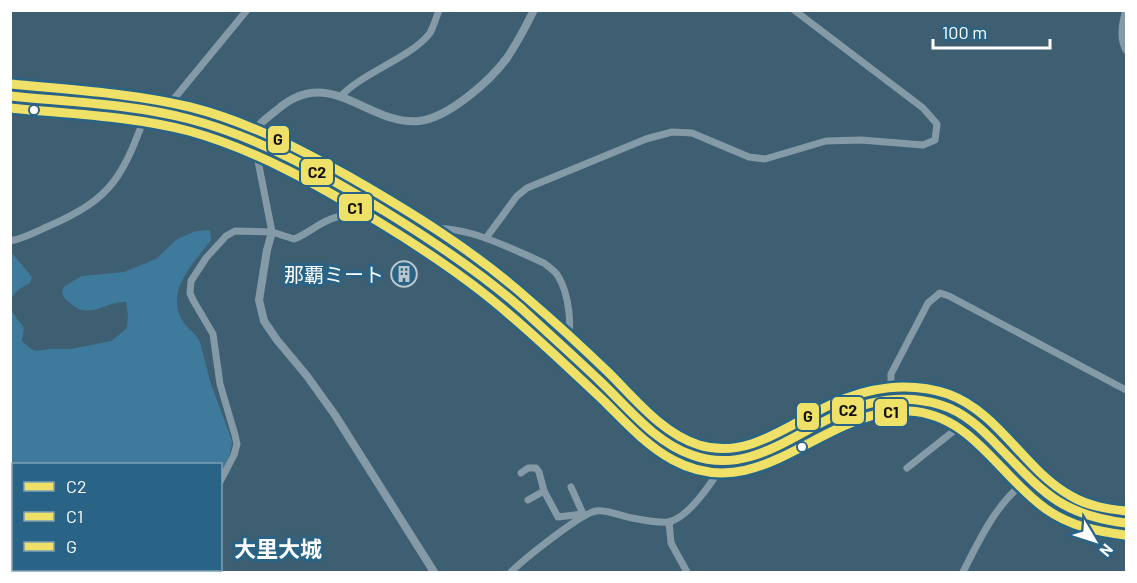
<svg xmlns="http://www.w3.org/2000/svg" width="1137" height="583" viewBox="0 0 1137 583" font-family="Barlow,'Noto Sans JP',sans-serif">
<rect width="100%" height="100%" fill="#3e5e71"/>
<!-- green -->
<g fill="#3e7a9b">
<path d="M 210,230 L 211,240 C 194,263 165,290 182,320 C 187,329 196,333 200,342 L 210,381 L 232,441 L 230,454 L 221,474 L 220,464 L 14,464 L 14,570 L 179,570 L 178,572 L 11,572 L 10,302 L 13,313 L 24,328 L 22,341 L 31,349 L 37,351 L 49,349 L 71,349 L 111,341 L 127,328 L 128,315 L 126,302 C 105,301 90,321 70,303 C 65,299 63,297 62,291 L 65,286 L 82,276 L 124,272 L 156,259 L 177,239 L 196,231 Z"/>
<polygon points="11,252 32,277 30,283 19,289 11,298"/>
</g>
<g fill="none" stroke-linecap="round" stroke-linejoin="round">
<!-- minor -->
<g stroke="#859aa7" stroke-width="7">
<path d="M 1126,10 C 1122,23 1119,38 1126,50"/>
<path d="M 340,97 C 363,72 411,58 430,33 C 434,26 436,18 439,10"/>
<polyline points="168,114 173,100 247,10"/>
<polyline points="263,144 258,161 272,232"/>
<path d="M 417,231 C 458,220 507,247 544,263 C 549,267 555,271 558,276 C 568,292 575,331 564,347"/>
<polyline points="486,238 517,196 527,188 646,139 672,132 692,133 749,157 765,159 826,141 861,140 923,145 935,140 937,124 923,108 794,10"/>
<path d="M 10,241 C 23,239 37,231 49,226 C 114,198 123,175 147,111"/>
<polyline points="891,398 891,374 928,303 940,293 949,296 1126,390"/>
<polyline points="907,468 960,426 967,417"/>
<polyline points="521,473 528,468 536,468 539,472 544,491 558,517 583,514"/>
<path d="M 220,482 L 234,455 L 237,444 L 235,435 L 220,384 L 213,334 L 193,300 L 190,293 L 191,281 L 206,258 L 226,236 L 235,231 L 272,232 L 294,239 C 308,234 322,220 337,217 C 356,213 375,222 395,218"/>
<polyline points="571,487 584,516"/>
<polyline points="528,500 544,491"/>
<polyline points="669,522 671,543 687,572"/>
<polyline points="10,565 14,568"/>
<polyline points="181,572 183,570"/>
<path d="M 511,572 C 523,560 581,513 596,511 C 606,509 621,516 632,518 C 642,520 658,523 668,522 C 688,519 714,480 723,463"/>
<path d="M 963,572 C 980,539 997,501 1029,479"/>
</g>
<!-- tertiary -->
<g stroke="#859aa7" stroke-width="8">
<path d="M 251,138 C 256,125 267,118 278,109 C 331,64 368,126 419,121 C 448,118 490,81 507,58 C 517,43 526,26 534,10"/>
<polyline points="272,232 267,250 259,300 264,321 277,340 307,376 335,415 434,572"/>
</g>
<!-- primary -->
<path stroke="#8498a4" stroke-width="10" d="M 10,96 C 69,102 133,105 189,119 C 251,135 304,165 359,196 C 414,229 469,263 518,306 C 548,333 578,360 608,389 C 634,413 659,444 693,456 C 742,473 778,446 819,424 C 858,402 899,391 942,405 C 963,412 979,426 994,442 C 1038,486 1058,519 1126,523"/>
<!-- bus-1 casing -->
<g stroke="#296386" stroke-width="14">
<path id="bus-1" d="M 10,96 C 70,102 131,104 189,119 C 259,137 325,175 386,212 C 433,241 480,272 522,309 C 549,334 576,358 602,383 C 629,409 656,443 692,455 C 746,475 789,437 835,416 C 869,400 906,394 941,405 C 964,412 982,429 998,446 C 1042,491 1060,515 1126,523"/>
</g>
<!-- bus-2 casing -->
<g stroke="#296386" stroke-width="14">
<path id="bus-2" d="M 10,108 C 70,114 131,116 189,131 C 257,150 320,186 379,222 C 425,250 470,280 510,315 C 543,343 574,373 605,402 C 626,423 647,446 673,460 C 762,508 823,407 909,411 C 972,414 999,476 1046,509 C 1070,526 1096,531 1125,535"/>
</g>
<!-- bus-3 casing -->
<g stroke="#296386" stroke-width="14">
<path id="bus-3" d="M 11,84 C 71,90 131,93 190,107 C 246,121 298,148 348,176 C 411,212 474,251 528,299 C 556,323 583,348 609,373 C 635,399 663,434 699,445 C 747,460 788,425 830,405 C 867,387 909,381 948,394 C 1000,413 1024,470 1071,496 C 1088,506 1107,509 1126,511"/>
</g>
<!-- bus-1 -->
<use href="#bus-1" stroke="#efe167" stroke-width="9"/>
<!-- bus-2 -->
<use href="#bus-2" stroke="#efe167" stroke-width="9"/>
<!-- bus-3 -->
<use href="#bus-3" stroke="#efe167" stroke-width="9"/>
</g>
<!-- icons -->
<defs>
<g id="building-ring" transform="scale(1.35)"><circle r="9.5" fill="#296386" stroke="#bbc7cd" stroke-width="1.5"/><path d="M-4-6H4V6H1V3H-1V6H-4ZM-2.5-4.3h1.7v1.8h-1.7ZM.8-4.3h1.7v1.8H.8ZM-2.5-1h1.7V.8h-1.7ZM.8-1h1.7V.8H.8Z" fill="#bbc7cd"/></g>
</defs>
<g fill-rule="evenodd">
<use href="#building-ring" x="404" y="274"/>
</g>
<!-- markers -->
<g fill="#fff" stroke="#296386" stroke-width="2">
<circle cx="34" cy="110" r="5"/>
<circle cx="802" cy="447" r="5"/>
</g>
<g text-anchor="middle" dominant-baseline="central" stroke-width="6" stroke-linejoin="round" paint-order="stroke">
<!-- poi labels -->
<g font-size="20" fill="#fff" stroke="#296386" text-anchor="end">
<text x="384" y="274">那覇ミート</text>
</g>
<!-- quarter labels -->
<g font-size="22" font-weight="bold" fill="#fff" stroke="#296386">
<text x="278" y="548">大里大城</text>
</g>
</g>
<g stroke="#296386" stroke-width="2">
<rect x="267" y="125" width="23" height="29" rx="6" fill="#efe167"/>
<rect x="300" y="158" width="34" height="28" rx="6" fill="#efe167"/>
<rect x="338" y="193" width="35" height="29" rx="6" fill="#efe167"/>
<rect x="831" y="396" width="34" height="29" rx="6" fill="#efe167"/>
<rect x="874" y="398" width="34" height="29" rx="6" fill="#efe167"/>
<rect x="796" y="402" width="24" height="29" rx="6" fill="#efe167"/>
</g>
<g font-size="16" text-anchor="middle" font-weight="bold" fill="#111">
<text x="278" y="145">G</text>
<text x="317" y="178">C2</text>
<text x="355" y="214">C1</text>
<text x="848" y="416">C2</text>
<text x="891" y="418">C1</text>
<text x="808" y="422">G</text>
</g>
<!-- border -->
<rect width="1137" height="583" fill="none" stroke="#ffffff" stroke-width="24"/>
<!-- legend -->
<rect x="12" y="463" width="210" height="108" fill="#296386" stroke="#7fa1b6" stroke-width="1.5"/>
<rect x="24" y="482" width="30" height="9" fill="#efe167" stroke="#7fa1b6" stroke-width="1.5"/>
<text x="66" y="493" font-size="18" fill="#ffffff">C2</text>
<rect x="24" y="512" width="30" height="9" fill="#efe167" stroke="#7fa1b6" stroke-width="1.5"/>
<text x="66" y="523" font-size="18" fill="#ffffff">C1</text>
<rect x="24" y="542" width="30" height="9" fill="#efe167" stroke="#7fa1b6" stroke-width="1.5"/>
<text x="66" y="553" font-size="18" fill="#ffffff">G</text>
<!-- north arrow -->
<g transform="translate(1095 541) rotate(129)" stroke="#296386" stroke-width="4.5" paint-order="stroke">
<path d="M0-4.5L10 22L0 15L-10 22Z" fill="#ffffff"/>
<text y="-9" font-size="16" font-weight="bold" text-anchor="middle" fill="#ffffff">N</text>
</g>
<!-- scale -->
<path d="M933 39v9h117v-9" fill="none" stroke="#ffffff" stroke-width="3"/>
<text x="942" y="39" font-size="18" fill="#ffffff" stroke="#296386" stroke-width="4.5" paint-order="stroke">100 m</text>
</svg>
